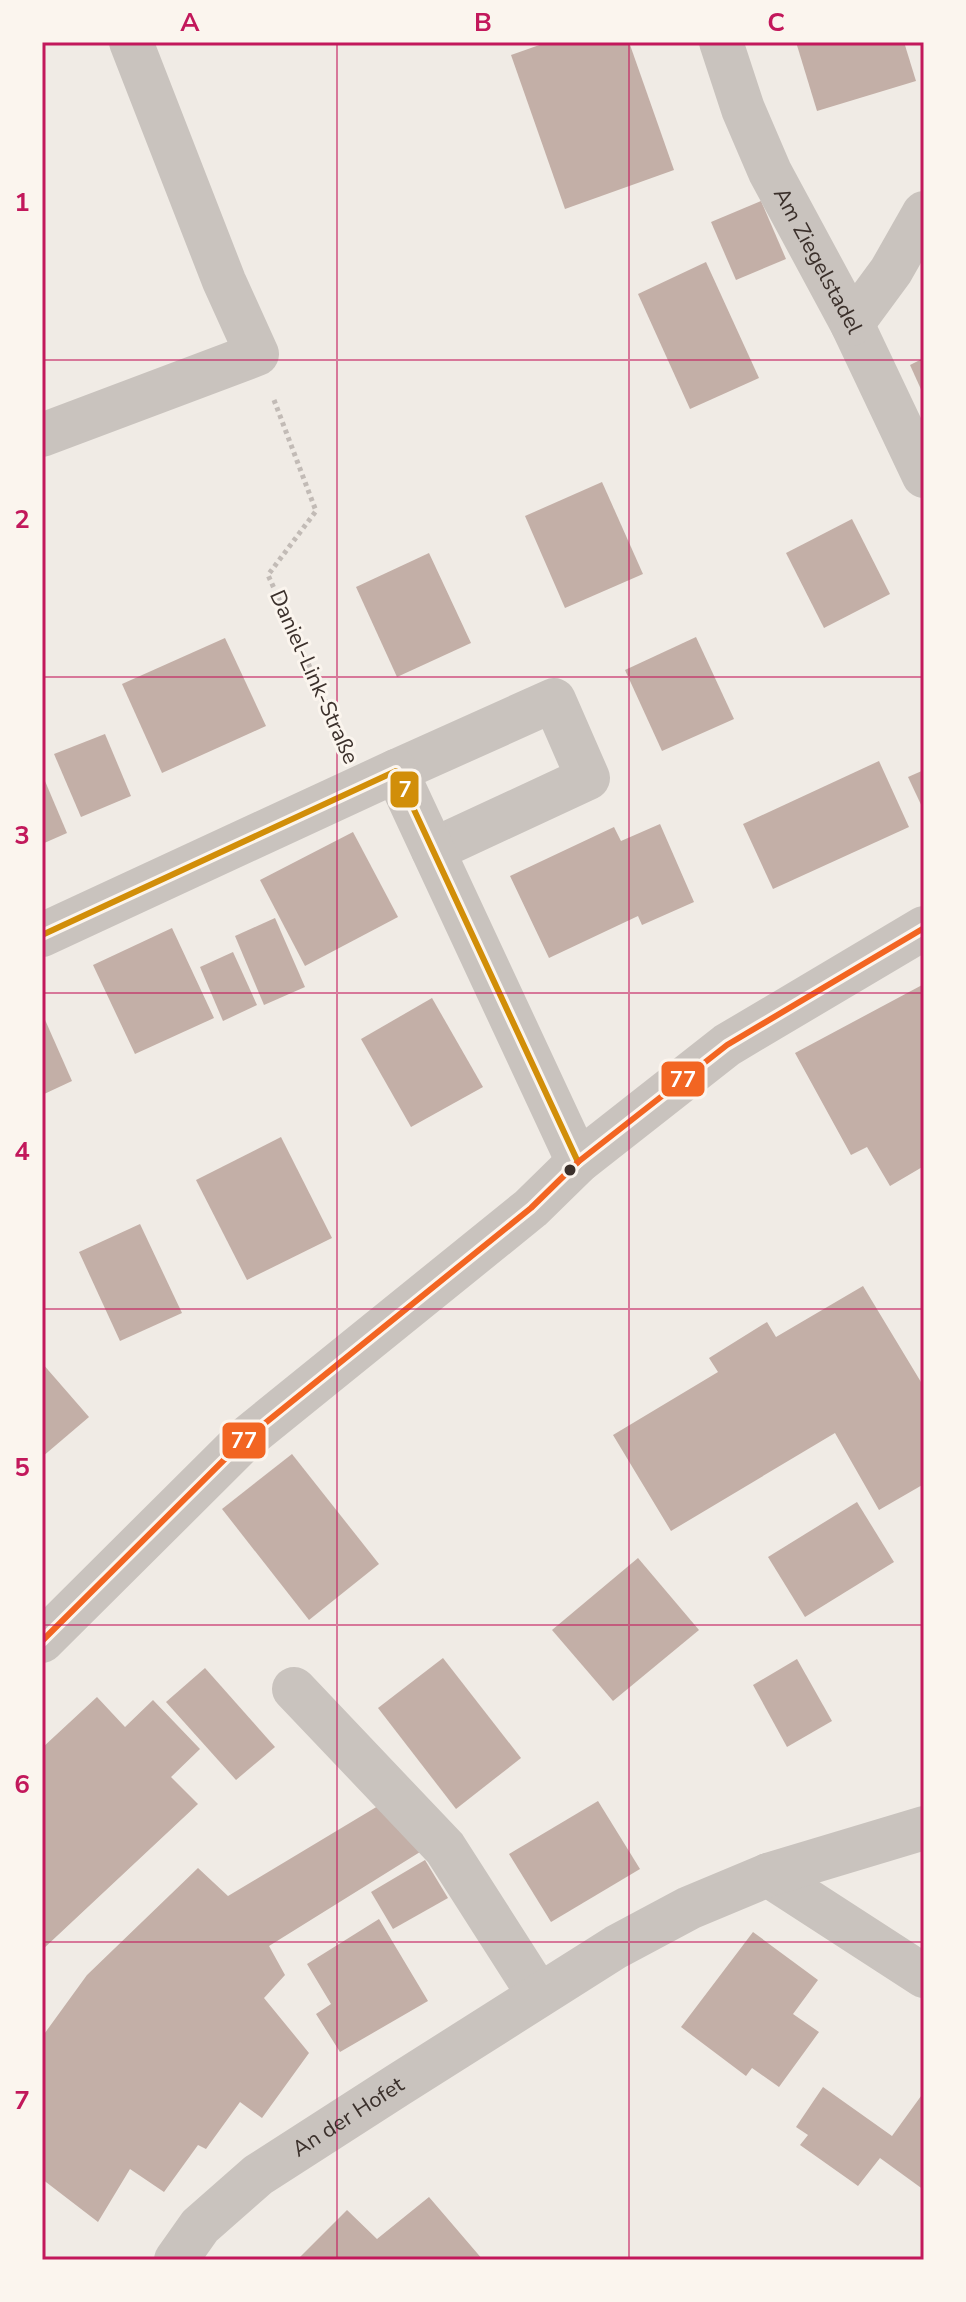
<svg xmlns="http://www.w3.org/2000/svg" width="966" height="2302" viewBox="0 0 966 2302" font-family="'Nunito Sans',sans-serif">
<rect width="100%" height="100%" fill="#f0ebe5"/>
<!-- building -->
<g fill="#c3afa7">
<polygon points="548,42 629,42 674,170 565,209 511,55"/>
<polygon points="796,42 904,42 916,81 817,111"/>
<polygon points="761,201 786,259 736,280 711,222"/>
<polygon points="706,262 759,378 690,409 638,294"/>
<polygon points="924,358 924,396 910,365"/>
<polygon points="602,482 643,574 565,608 525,516"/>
<polygon points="852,519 890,594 824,628 786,553"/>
<polygon points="429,553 471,643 397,677 356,587"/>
<polygon points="696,637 734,719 662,751 625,670"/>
<polygon points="225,638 266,726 162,773 122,684"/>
<polygon points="105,734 131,796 81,817 54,754"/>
<polygon points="879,761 909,827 773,889 743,824"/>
<polygon points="924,770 924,811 908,777"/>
<polygon points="42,774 67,833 42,844"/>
<polygon points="660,824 694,902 642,925 638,916 549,958 510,876 614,827 621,841"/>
<polygon points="353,832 398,917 305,966 260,880"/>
<polygon points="275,918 305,987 264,1005 235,936"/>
<polygon points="172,928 214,1018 135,1054 93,965"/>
<polygon points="233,952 257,1005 223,1021 200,967"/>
<polygon points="924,984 924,1166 890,1186 867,1147 851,1155 795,1053"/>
<polygon points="432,998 483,1087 411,1127 361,1039"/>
<polygon points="42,1013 72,1081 42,1095"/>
<polygon points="281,1137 332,1238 247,1280 196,1180"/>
<polygon points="140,1224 182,1313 120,1341 79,1252"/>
<polygon points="863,1286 924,1387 924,1484 879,1510 835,1433 671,1531 613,1435 718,1372 709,1358 767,1322 776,1337"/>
<polygon points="42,1363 89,1417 42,1457"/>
<polygon points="292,1454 379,1564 309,1620 222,1509"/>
<polygon points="857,1502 894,1562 805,1617 768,1557"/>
<polygon points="638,1558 699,1630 613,1701 552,1630"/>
<polygon points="443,1658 521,1758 456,1809 378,1708"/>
<polygon points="797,1659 832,1721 787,1747 753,1685"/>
<polygon points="205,1668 275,1747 236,1780 166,1702"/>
<polygon points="97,1697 125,1727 153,1700 200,1749 171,1777 198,1804 42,1950 42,1748"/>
<polygon points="598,1801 640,1869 551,1922 509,1854"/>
<polygon points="378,1806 420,1852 269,1946 285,1975 264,1998 309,2053 262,2118 240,2102 206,2149 198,2145 164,2192 130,2169 98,2222 42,2179 42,2037 87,1975 198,1868 228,1896"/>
<polygon points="425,1860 448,1898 393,1929 371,1892"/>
<polygon points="379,1919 428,2001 340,2052 316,2014 331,2004 307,1964"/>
<polygon points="753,1932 818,1980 793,2014 819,2032 779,2087 752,2068 746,2076 681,2027"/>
<polygon points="823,2087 892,2136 924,2092 924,2190 880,2158 858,2186 800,2145 808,2135 796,2127"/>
<polygon points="429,2197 483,2260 297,2260 347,2210 377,2239"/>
</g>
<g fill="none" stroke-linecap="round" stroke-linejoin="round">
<!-- path -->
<polyline stroke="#c2bbb6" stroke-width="5" stroke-dasharray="4 4" stroke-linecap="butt" points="274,400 316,511 268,575 342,738"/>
<!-- minor -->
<g stroke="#c9c3be" stroke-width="44">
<path id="s1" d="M 721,42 L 743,109 L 770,172 L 852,324 L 924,476"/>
<polyline points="852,324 891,271 924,213"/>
<polyline points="42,435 257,354 224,281 131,42"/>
<polyline points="396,771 554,700 588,778 433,850"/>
<polyline points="42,935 396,771 578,1162"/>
<polyline points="42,1641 243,1441 531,1208 578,1162 727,1045 924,928"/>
<polyline points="294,1689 445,1848 539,1995"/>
<polyline points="768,1875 924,1976"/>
<path id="s2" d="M 176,2260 L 200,2226 L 258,2175 L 398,2085 L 616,1947 L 689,1908 L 768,1875 L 924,1828"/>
</g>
<!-- bus-1 casing -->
<g stroke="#fbf5ee" stroke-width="12">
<polyline id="bus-1" points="42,935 396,771 578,1162"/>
</g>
<!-- bus-2 casing -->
<g stroke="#fbf5ee" stroke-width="12">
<polyline id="bus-2" points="42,1641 243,1441 531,1208 578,1162 727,1045 924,928"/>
</g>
<!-- bus-1 -->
<use href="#bus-1" stroke="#d18e09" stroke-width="6"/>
<!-- bus-2 -->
<use href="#bus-2" stroke="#f26522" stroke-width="6"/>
</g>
<!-- grid -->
<path fill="none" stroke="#c2185b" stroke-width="2" stroke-opacity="0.55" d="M 337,42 L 337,2260M 629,42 L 629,2260M 42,360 L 924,360M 42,677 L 924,677M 42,993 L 924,993M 42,1309 L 924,1309M 42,1625 L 924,1625M 42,1942 L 924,1942"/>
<!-- markers -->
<circle fill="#3b302b" stroke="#fbf5ee" stroke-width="3" cx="570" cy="1170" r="7"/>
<g text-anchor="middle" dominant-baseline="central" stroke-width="6" stroke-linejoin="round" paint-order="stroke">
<!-- street labels -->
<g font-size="22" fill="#3b302b" stroke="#fbf5ee">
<text stroke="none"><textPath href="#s1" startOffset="240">Am Ziegelstadel</textPath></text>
<text transform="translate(314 677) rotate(66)">Daniel-Link-Straße</text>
<text stroke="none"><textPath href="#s2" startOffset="226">An der Hofet</textPath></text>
</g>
</g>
<g stroke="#fbf5ee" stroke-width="3">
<rect x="389" y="770" width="31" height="39" rx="8" fill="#d18e09"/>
<rect x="660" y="1060" width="46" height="38" rx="8" fill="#f26522"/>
<rect x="221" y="1421" width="46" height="39" rx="8" fill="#f26522"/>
</g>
<g font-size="22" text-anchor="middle" font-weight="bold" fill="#fff">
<text x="405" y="797">7</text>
<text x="683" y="1087">77</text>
<text x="244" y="1448">77</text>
</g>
<!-- border -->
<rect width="966" height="2302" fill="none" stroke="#fbf5ee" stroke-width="88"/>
<rect x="44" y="44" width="878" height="2214" fill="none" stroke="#c2185b" stroke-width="3"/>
<g font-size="26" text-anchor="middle" font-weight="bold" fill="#c2185b">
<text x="190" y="31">A</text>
<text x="483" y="31">B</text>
<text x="776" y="31">C</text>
<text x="22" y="211">1</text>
<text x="22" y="528">2</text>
<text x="22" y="844">3</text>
<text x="22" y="1160">4</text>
<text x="22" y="1476">5</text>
<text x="22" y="1793">6</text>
<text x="22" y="2109">7</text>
</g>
</svg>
